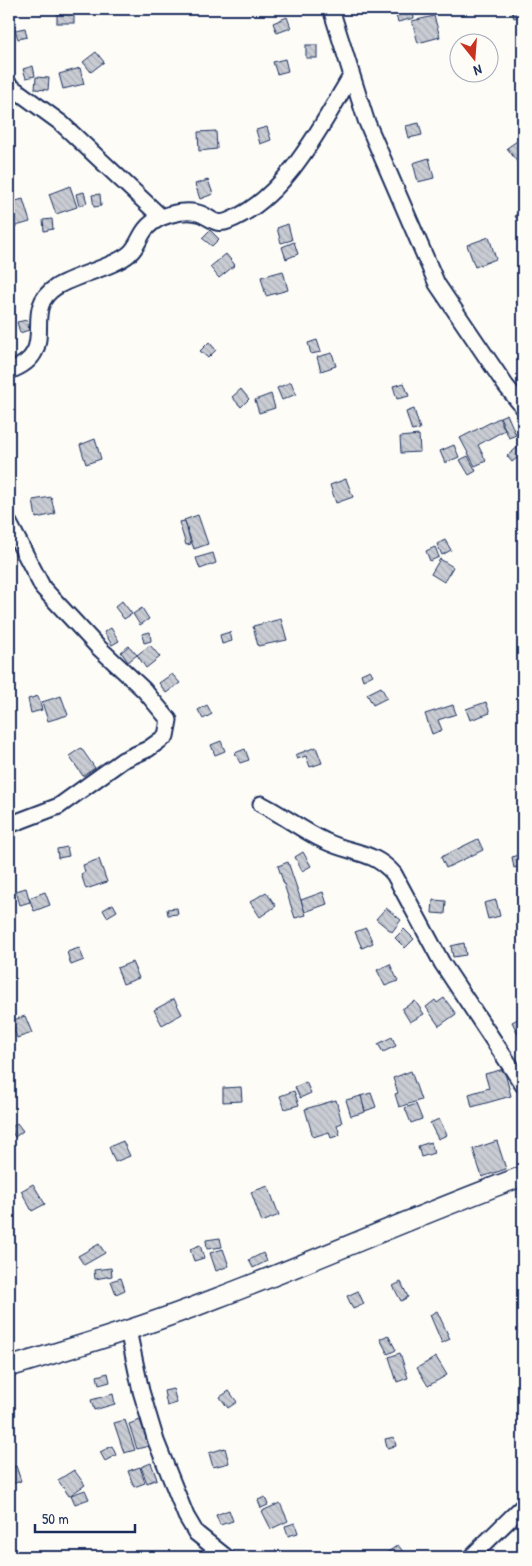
<svg xmlns="http://www.w3.org/2000/svg" width="532" height="1566" viewBox="0 0 532 1566" font-family="'Patrick Hand',sans-serif">
<defs>
<pattern id="building-back-hatch" width="6" height="6" patternUnits="userSpaceOnUse" patternTransform="scale(1.25)"><rect width="6" height="6" fill="#c9ccd3"/><path d="M-1 5l2 2M0 0l6 6M5-1l2 2" fill="none" stroke="#acb0b8"/></pattern>
</defs>
<rect width="100%" height="100%" fill="#fdfcf7"/>
<filter id="ink" filterUnits="userSpaceOnUse"><feTurbulence type="fractalNoise" baseFrequency=".02" numOctaves="2"/><feDisplacementMap in="SourceGraphic" scale="10" xChannelSelector="R" yChannelSelector="G"/><feConvolveMatrix kernelMatrix="1 2 1 2 8 2 1 2 1" color-interpolation-filters="sRGB"/></filter>
<g filter="url(#ink)">
<!-- building -->
<g fill="url(#building-back-hatch)" stroke="#1b2f5e">
<polygon points="394,9 412,9 414,18 398,22"/>
<polygon points="511,9 523,9 523,15 514,18"/>
<rect x="57" y="11" width="17" height="12"/>
<polygon points="434,16 440,37 418,43 412,21"/>
<polygon points="287,17 291,28 277,33 273,23"/>
<polygon points="25,28 27,37 18,39 15,30"/>
<rect x="306" y="45" width="11" height="13"/>
<polygon points="96,52 104,62 91,72 83,62"/>
<polygon points="285,59 288,71 277,74 273,62"/>
<polygon points="33,66 35,76 26,78 23,69"/>
<polygon points="80,68 84,84 63,89 59,74"/>
<polygon points="36,77 49,78 48,90 35,89"/>
<polygon points="419,123 422,135 409,138 406,126"/>
<polygon points="267,127 271,140 260,144 256,130"/>
<polygon points="216,131 217,149 199,151 198,132"/>
<polygon points="520,139 523,143 523,159 518,163 507,148"/>
<polygon points="429,158 434,178 418,182 413,163"/>
<polygon points="208,180 213,194 200,199 195,184"/>
<polygon points="70,186 77,207 56,214 49,194"/>
<polygon points="84,192 87,203 79,206 76,194"/>
<polygon points="100,194 101,206 94,207 92,195"/>
<polygon points="23,199 30,222 9,228 9,203"/>
<polygon points="523,200 523,220 515,217"/>
<polygon points="52,219 53,229 44,231 43,220"/>
<polygon points="288,224 292,240 281,243 277,228"/>
<polygon points="210,230 219,239 212,246 202,238"/>
<polygon points="489,237 496,259 475,267 467,245"/>
<polygon points="294,242 298,254 286,259 282,247"/>
<polygon points="226,254 235,265 219,278 210,267"/>
<polygon points="283,271 288,290 266,296 261,277"/>
<polygon points="523,297 523,315 516,301"/>
<polygon points="27,320 29,330 20,333 17,322"/>
<polygon points="317,340 321,352 311,354 308,343"/>
<polygon points="209,342 216,350 208,358 200,351"/>
<polygon points="332,353 336,366 321,371 317,357"/>
<polygon points="291,382 296,394 282,400 277,388"/>
<polygon points="404,383 409,396 397,399 393,386"/>
<polygon points="241,389 249,399 241,407 232,397"/>
<polygon points="271,394 275,408 259,413 255,400"/>
<polygon points="414,409 420,429 412,431 406,412"/>
<polygon points="507,414 516,435 509,438 500,417"/>
<polygon points="499,418 505,430 478,445 486,461 475,466 460,438"/>
<polygon points="419,435 420,452 401,453 400,437"/>
<polygon points="95,439 101,459 86,464 80,445"/>
<polygon points="454,445 459,457 445,463 440,451"/>
<polygon points="519,446 523,453 512,462 507,456"/>
<polygon points="468,456 476,471 469,475 460,460"/>
<polygon points="346,479 353,497 336,503 330,485"/>
<polygon points="51,497 55,514 36,518 33,500"/>
<polygon points="198,515 208,544 194,549 184,520"/>
<polygon points="185,521 191,544 186,545 179,522"/>
<polygon points="445,540 451,550 442,555 437,544"/>
<polygon points="435,547 439,557 430,561 426,551"/>
<polygon points="213,553 216,563 200,569 196,558"/>
<polygon points="440,559 453,567 444,582 431,574"/>
<polygon points="122,601 132,614 124,619 115,607"/>
<polygon points="142,608 149,619 140,625 133,614"/>
<polygon points="281,619 287,640 258,646 253,626"/>
<polygon points="111,628 119,641 112,645 104,632"/>
<polygon points="150,632 151,641 144,643 142,634"/>
<polygon points="230,632 232,641 222,644 220,635"/>
<polygon points="150,645 160,657 146,668 137,655"/>
<polygon points="129,646 137,655 128,662 121,652"/>
<polygon points="370,670 373,675 363,680 361,674"/>
<polygon points="172,674 180,683 166,693 159,683"/>
<polygon points="381,687 387,698 373,705 367,694"/>
<polygon points="38,696 42,710 31,713 28,699"/>
<polygon points="61,696 68,715 48,721 42,702"/>
<polygon points="486,702 490,713 470,720 466,709"/>
<polygon points="207,705 212,714 203,719 198,710"/>
<polygon points="453,705 456,714 438,720 442,730 432,734 425,714"/>
<polygon points="221,741 225,751 215,755 211,745"/>
<polygon points="316,747 322,763 310,767 306,756 297,759 295,755"/>
<polygon points="81,748 95,768 83,776 69,756"/>
<polygon points="245,749 249,760 240,763 235,753"/>
<polygon points="478,839 483,850 446,868 441,857"/>
<polygon points="67,847 69,856 58,858 57,849"/>
<polygon points="303,852 311,866 302,871 295,857"/>
<polygon points="523,853 523,865 514,868 512,857"/>
<polygon points="99,859 107,882 86,889 81,874 85,872 83,865"/>
<polygon points="288,862 306,915 295,918 278,866"/>
<polygon points="26,888 30,902 20,905 16,891"/>
<polygon points="45,892 50,905 34,911 29,898"/>
<polygon points="266,892 276,906 260,917 250,902"/>
<polygon points="323,892 327,904 305,912 301,900"/>
<polygon points="433,900 446,901 445,914 432,913"/>
<polygon points="496,900 500,916 488,919 484,903"/>
<polygon points="113,904 117,911 107,917 103,910"/>
<polygon points="177,908 178,914 168,915 167,909"/>
<polygon points="386,908 401,920 392,932 376,919"/>
<polygon points="366,928 373,943 362,948 355,932"/>
<polygon points="404,929 414,939 405,948 395,938"/>
<polygon points="464,943 466,955 453,957 451,946"/>
<polygon points="79,948 84,960 71,965 67,952"/>
<polygon points="132,962 139,978 123,984 117,968"/>
<polygon points="390,964 398,981 385,986 377,970"/>
<polygon points="444,998 456,1014 439,1026 426,1007 435,1000 437,1003"/>
<polygon points="174,999 182,1014 162,1025 154,1010"/>
<polygon points="415,1001 424,1014 410,1022 402,1009"/>
<polygon points="25,1016 32,1033 17,1038 11,1021"/>
<polygon points="522,1017 523,1019 523,1044 512,1022"/>
<polygon points="392,1037 396,1046 383,1052 378,1044"/>
<polygon points="504,1069 511,1096 472,1107 469,1094 489,1088 485,1074"/>
<polygon points="411,1071 421,1100 399,1107 395,1094 398,1093 393,1078"/>
<polygon points="306,1082 311,1093 300,1098 295,1087"/>
<polygon points="241,1087 242,1101 223,1102 223,1088"/>
<polygon points="294,1091 299,1105 285,1109 280,1096"/>
<polygon points="371,1093 376,1107 365,1111 360,1096"/>
<polygon points="361,1096 365,1112 351,1116 346,1100"/>
<polygon points="336,1100 342,1123 337,1125 340,1135 331,1138 329,1132 313,1137 305,1109"/>
<polygon points="416,1104 422,1119 411,1123 405,1108"/>
<polygon points="439,1119 447,1135 438,1139 430,1123"/>
<polygon points="17,1123 23,1131 15,1137 10,1129"/>
<polygon points="123,1141 130,1156 115,1162 109,1147"/>
<polygon points="497,1141 506,1169 482,1177 473,1149"/>
<polygon points="431,1142 434,1153 421,1157 418,1146"/>
<polygon points="33,1184 45,1204 32,1211 21,1191"/>
<polygon points="268,1186 279,1215 262,1222 251,1192"/>
<polygon points="220,1238 222,1247 207,1249 206,1240"/>
<polygon points="99,1244 105,1253 84,1265 78,1256"/>
<polygon points="200,1245 204,1258 194,1261 190,1249"/>
<polygon points="223,1249 229,1266 216,1271 210,1253"/>
<polygon points="263,1253 267,1261 253,1268 249,1260"/>
<polygon points="111,1268 112,1276 95,1279 94,1270"/>
<polygon points="121,1278 125,1290 116,1294 111,1281"/>
<polygon points="401,1282 408,1297 401,1301 393,1286"/>
<polygon points="358,1291 364,1304 353,1309 347,1296"/>
<polygon points="437,1311 450,1339 442,1343 430,1315"/>
<polygon points="388,1335 396,1350 388,1354 380,1339"/>
<polygon points="400,1353 408,1378 397,1382 389,1357"/>
<polygon points="436,1357 447,1375 428,1386 417,1368"/>
<polygon points="108,1373 110,1382 99,1385 97,1376"/>
<polygon points="173,1389 177,1403 167,1406 164,1391"/>
<polygon points="229,1391 237,1402 228,1408 220,1397"/>
<polygon points="113,1394 115,1404 94,1410 91,1400"/>
<polygon points="125,1420 135,1450 124,1453 114,1423"/>
<polygon points="140,1420 149,1446 137,1449 129,1424"/>
<polygon points="394,1437 396,1446 387,1448 385,1439"/>
<polygon points="112,1446 116,1455 105,1461 100,1452"/>
<polygon points="225,1448 229,1463 213,1467 209,1453"/>
<polygon points="151,1463 157,1479 147,1483 141,1467"/>
<polygon points="16,1466 21,1481 9,1485 9,1468"/>
<polygon points="140,1467 145,1483 134,1487 128,1471"/>
<polygon points="74,1470 85,1485 69,1496 58,1480"/>
<polygon points="85,1490 89,1499 75,1504 71,1495"/>
<polygon points="265,1497 268,1505 261,1508 258,1500"/>
<polygon points="280,1503 288,1521 271,1529 262,1511"/>
<polygon points="229,1510 233,1521 220,1525 216,1515"/>
<polygon points="295,1523 298,1533 288,1536 285,1526"/>
<polygon points="398,1545 407,1557 387,1557 385,1554"/>
</g>
<g fill="none" stroke-linecap="round" stroke-linejoin="round">
<!-- minor casing -->
<g stroke="#1b2f5e" stroke-width="19">
<g id="minor">
<polyline points="331,9 366,120 437,284 506,386 523,407"/>
<polyline points="9,85 61,123 161,217"/>
<path d="M 9,371 C 63,352 18,311 56,287 C 75,275 114,267 129,254 C 142,243 138,229 160,218 C 171,213 189,209 201,214 C 211,218 216,226 228,221 C 285,199 322,125 351,76"/>
<polyline points="9,523 43,588 97,646 144,690 169,720 166,736 148,749 123,760 59,806 9,825"/>
<path d="M 261,804 C 283,815 303,831 325,841 C 351,854 373,850 394,874 L 442,963 L 523,1085"/>
<polyline points="128,1330 141,1391 156,1441 186,1516 196,1533 226,1557"/>
<polyline points="471,1557 523,1506"/>
</g>
</g>
<!-- major casing -->
<g stroke="#1b2f5e" stroke-width="22">
<path id="major" d="M 9,1367 C 79,1346 149,1325 217,1298 C 320,1259 420,1214 523,1176"/>
</g>
<!-- minor -->
<use href="#minor" stroke="#fdfcf7" stroke-width="15"/>
<!-- major -->
<use href="#major" stroke="#fdfcf7" stroke-width="19"/>
</g>
</g>
<!-- margin -->
<rect width="532" height="1566" fill="none" stroke="#fdfcf7" stroke-width="30"/>
<rect x="15" y="15" width="502" height="1536" fill="none" stroke="#1b2f5e" stroke-width="2" filter="url(#ink)"/>
<!-- north arrow -->
<g transform="translate(474 58) rotate(163)"><circle r="24" fill="#fdfcf7" stroke="#a3aaba"/>
<path d="M0-4L9 19L0 12L-9 19Z" fill="#c8321e"/>
<text y="-8" font-size="14" font-weight="bold" text-anchor="middle" fill="#1b2f5e">N</text>
</g>
<!-- scale -->
<path d="M35 1524v8h100v-8" fill="none" stroke="#1b2f5e" stroke-width="2.5"/>
<text x="42" y="1524" font-size="15" fill="#1b2f5e" stroke="#fdfcf7" stroke-width="4" paint-order="stroke">50 m</text>
</svg>
